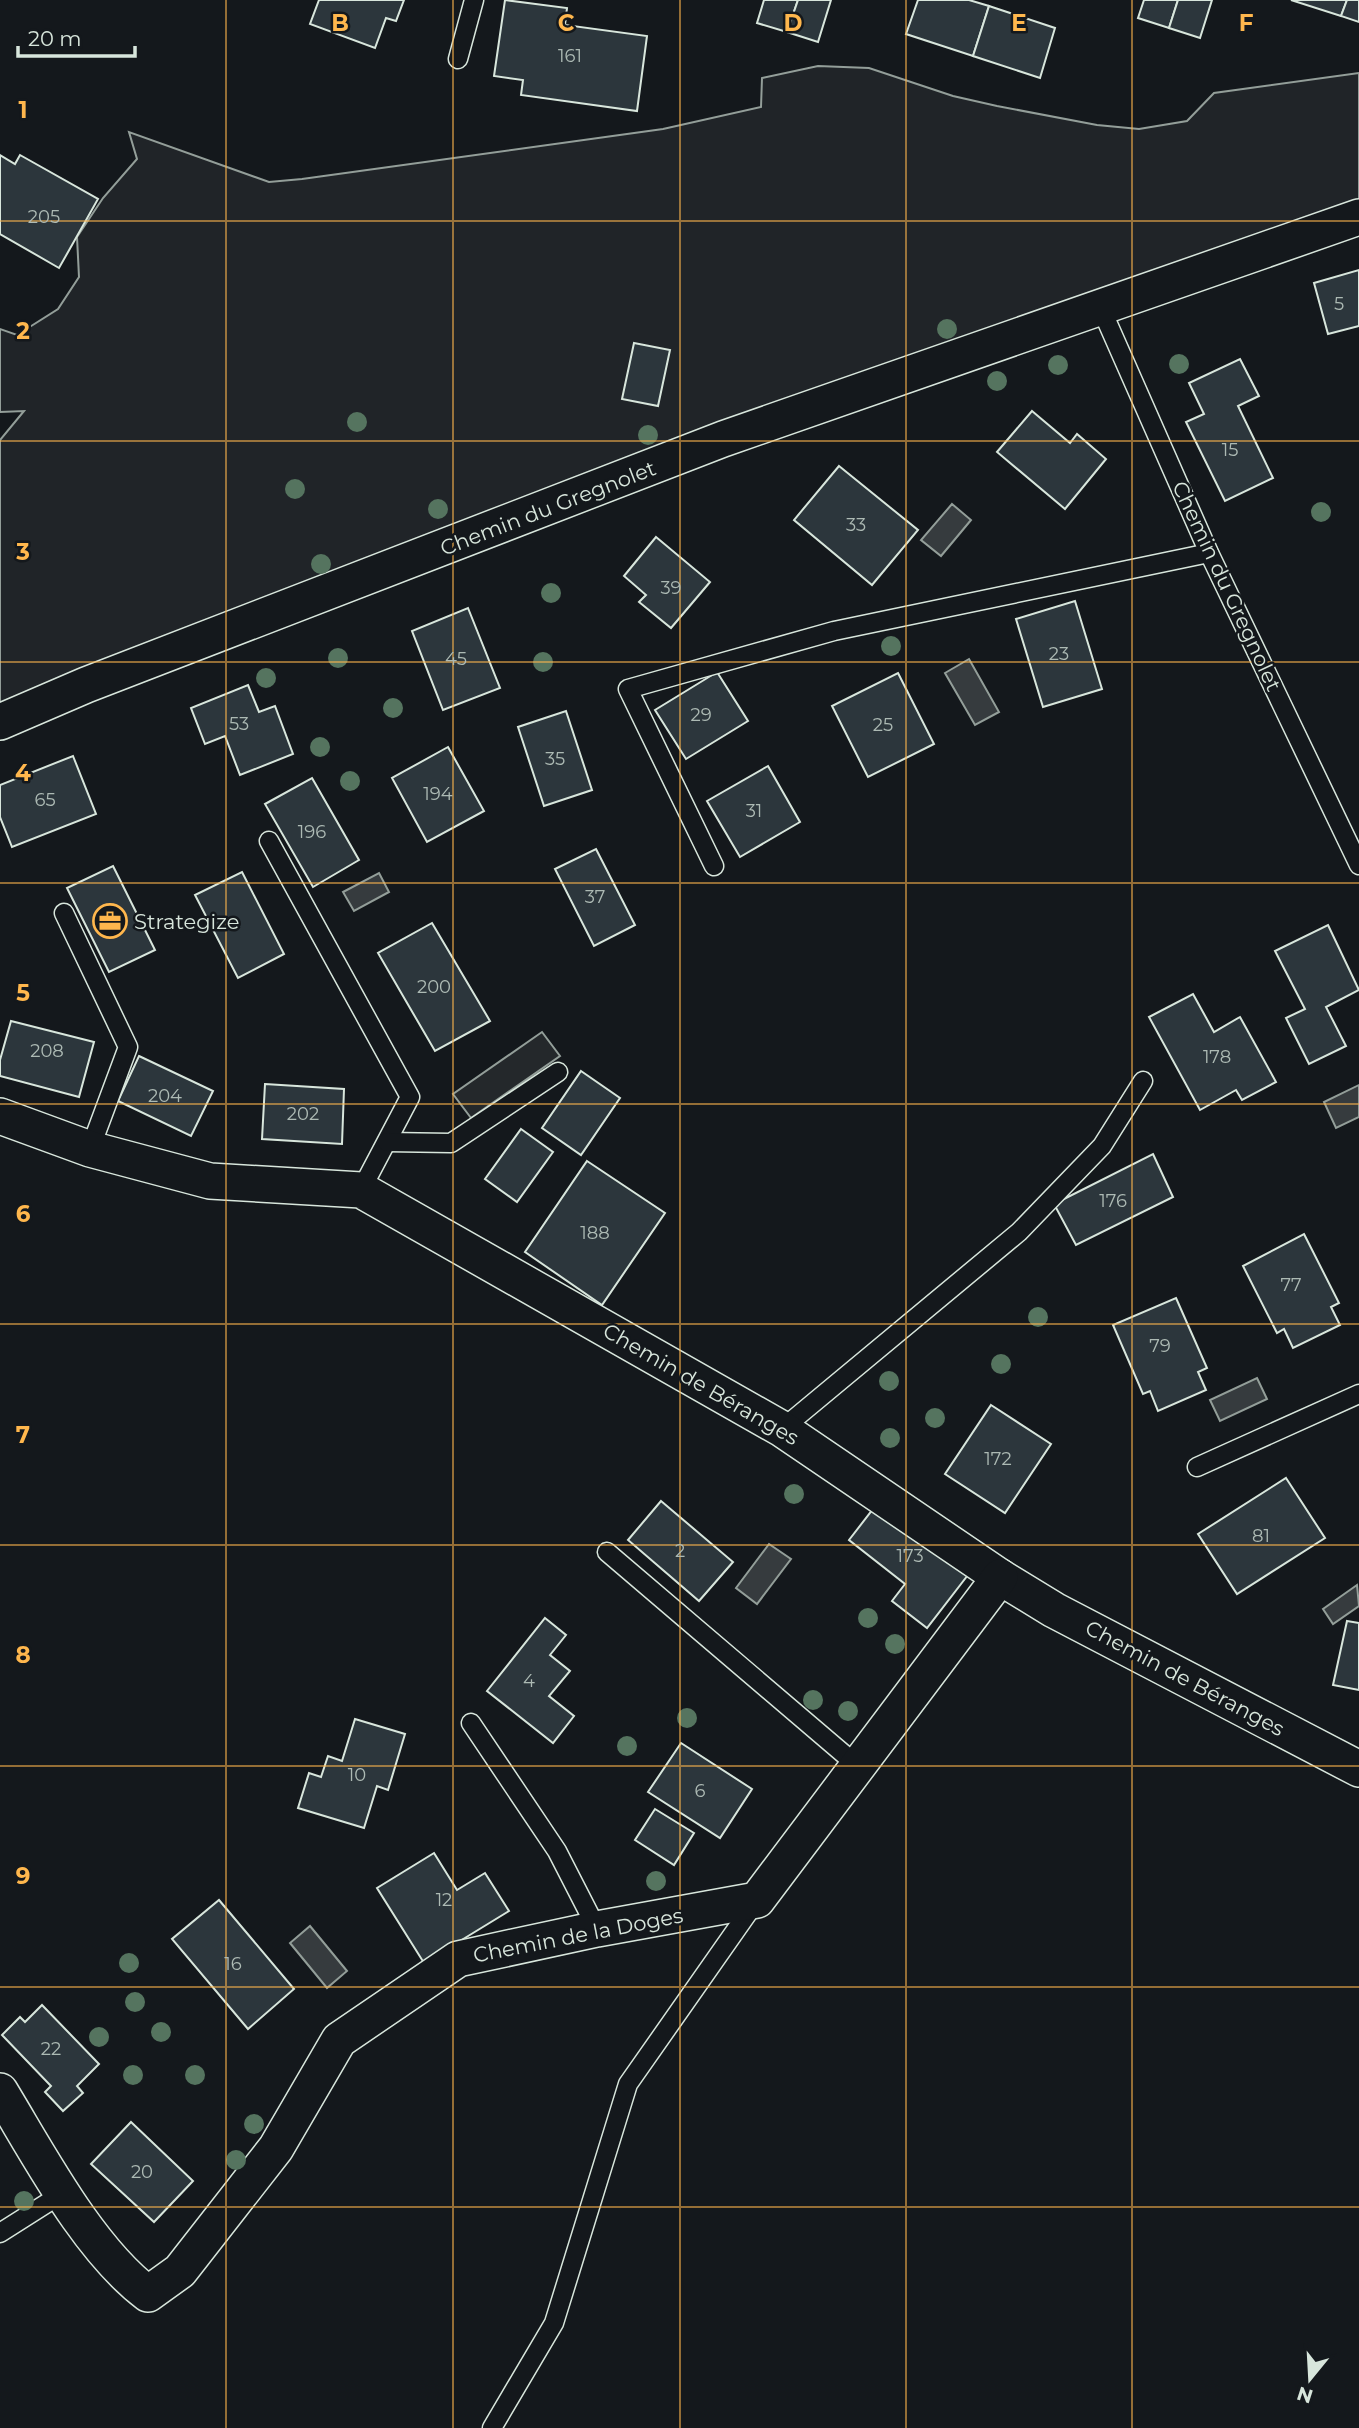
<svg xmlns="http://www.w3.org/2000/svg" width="1359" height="2428" viewBox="0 0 1359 2428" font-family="Montserrat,sans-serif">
<rect width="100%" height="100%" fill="#14181c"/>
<!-- green -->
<polygon fill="#202428" stroke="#939e99" stroke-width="2" points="818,66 869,68 953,96 997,106 1097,125 1139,129 1187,121 1214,93 1359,73 1359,202 0,722 0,440 24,411 0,412 0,329 17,335 58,309 79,277 77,237 103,198 137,159 129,132 269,182 302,179 663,129 761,107 762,78"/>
<!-- parking -->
<polygon fill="#24282b" stroke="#939e99" stroke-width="2" points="542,1032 560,1056 471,1118 453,1094"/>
<!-- water -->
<g fill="#363b3e" stroke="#939e99" stroke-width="2">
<polygon points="952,504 971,520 941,556 921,540"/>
<polygon points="969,659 999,712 975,725 945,673"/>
<polygon points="379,873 389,892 354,911 343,892"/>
<polygon points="1359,1085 1359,1117 1336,1128 1324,1102"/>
<polygon points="1257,1378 1267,1399 1220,1421 1210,1400"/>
<polygon points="769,1544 791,1559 757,1604 736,1588"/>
<polygon points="1357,1585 1359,1606 1333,1624 1323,1609"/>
<polygon points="310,1926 347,1971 327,1988 290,1943"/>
</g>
<!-- building -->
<g fill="#2c363c" stroke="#d8e6dc" stroke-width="2">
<polygon points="319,0 404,0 396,21 386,18 375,48 310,24"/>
<polygon points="505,0 567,8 565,25 647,36 637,111 521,95 523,80 494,76"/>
<polygon points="764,0 798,0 787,32 757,23"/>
<polygon points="798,0 831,0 818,42 787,32"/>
<polygon points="918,0 969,0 989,6 973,56 906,34"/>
<polygon points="1144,0 1178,0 1169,28 1138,18"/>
<polygon points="1178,0 1212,0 1200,38 1169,28"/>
<polygon points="1291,0 1347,0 1341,16"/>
<polygon points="1347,0 1359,0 1359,22 1341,16"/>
<polygon points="989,6 1055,28 1040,78 973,56"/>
<polygon points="0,155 15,164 20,155 98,199 59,268 0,234"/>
<polygon points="1359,270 1359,326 1328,334 1314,283"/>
<polygon points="634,343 670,350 658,406 622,399"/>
<polygon points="1240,359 1259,396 1238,406 1273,478 1225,501 1186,422 1204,414 1189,383"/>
<polygon points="1032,411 1070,443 1077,434 1106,459 1065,509 997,452"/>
<polygon points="839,466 918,530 872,585 794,520"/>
<polygon points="656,537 710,582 671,628 639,602 646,595 624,576"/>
<polygon points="1075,601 1102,689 1043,707 1016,619"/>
<polygon points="468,608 500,688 443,710 412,631"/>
<polygon points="717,672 748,721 686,759 655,710"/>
<polygon points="898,673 934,744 868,777 832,706"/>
<polygon points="248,685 259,712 275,706 293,754 240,775 225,736 205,744 191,708"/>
<polygon points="566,711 592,790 544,806 518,727"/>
<polygon points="448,747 484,811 427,842 392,778"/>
<polygon points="73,756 96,814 12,847 0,817 0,785"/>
<polygon points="768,766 800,822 740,857 707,801"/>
<polygon points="312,778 359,860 313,887 265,804"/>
<polygon points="596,849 635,925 594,946 555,869"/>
<polygon points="113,866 155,950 109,972 67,888"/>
<polygon points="242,872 284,954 238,978 195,895"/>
<polygon points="432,923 490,1021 435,1051 378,953"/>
<polygon points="1328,925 1359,990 1326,1007 1346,1046 1309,1064 1286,1018 1305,1009 1275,951"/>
<polygon points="1193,994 1214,1032 1240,1017 1276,1082 1242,1100 1236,1090 1200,1110 1149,1017"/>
<polygon points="11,1021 94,1042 79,1097 0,1076 0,1060"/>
<polygon points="139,1056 213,1091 191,1136 118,1101"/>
<polygon points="581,1071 620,1098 581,1155 542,1128"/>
<polygon points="265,1084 344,1089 342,1144 262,1139"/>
<polygon points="521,1129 553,1152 517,1202 485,1179"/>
<polygon points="1153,1154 1173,1197 1076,1245 1054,1204"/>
<polygon points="587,1161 665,1213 602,1305 525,1252"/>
<polygon points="1304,1234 1339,1303 1331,1307 1340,1325 1293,1348 1284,1329 1277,1333 1243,1266"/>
<polygon points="1176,1298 1207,1368 1198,1372 1206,1390 1158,1411 1150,1391 1143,1394 1113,1325"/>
<polygon points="991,1405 1051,1444 1005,1513 945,1474"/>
<polygon points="1286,1478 1325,1538 1237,1594 1198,1534"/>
<polygon points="880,1500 971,1571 927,1628 892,1601 905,1584 849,1540"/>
<polygon points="661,1501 733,1562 699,1601 628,1540"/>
<polygon points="545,1618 566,1635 550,1655 570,1671 549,1696 574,1716 553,1743 487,1691"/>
<polygon points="1347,1621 1359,1623 1359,1690 1333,1685"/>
<polygon points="355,1719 405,1734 388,1790 377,1786 364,1828 298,1808 309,1773 321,1777 328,1756 342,1761"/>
<polygon points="681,1743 752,1789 720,1838 648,1792"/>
<polygon points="655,1809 694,1833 674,1865 635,1840"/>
<polygon points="434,1853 457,1890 485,1873 509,1911 424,1963 377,1888"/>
<polygon points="219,1900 294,1989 248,2029 172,1939"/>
<polygon points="42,2005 99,2064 77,2086 83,2093 63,2111 45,2092 51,2086 2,2035 20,2017 25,2022"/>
<polygon points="131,2122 193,2181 154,2222 91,2164"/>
</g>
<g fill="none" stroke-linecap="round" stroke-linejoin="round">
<!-- lane casing -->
<g stroke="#d8e6dc" stroke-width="21">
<g id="lane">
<polyline points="458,59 474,0"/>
<polyline points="1100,306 1209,553 1359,865"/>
<polyline points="269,841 410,1097 361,1190"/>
<polyline points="714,866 628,689 834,631 1209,553"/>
<polyline points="64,913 128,1047 90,1149"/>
<polyline points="387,1142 451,1143 558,1072"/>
<polyline points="782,1429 1019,1232 1102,1146 1143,1081"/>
<polyline points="1197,1467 1359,1394"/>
<polyline points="607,1552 859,1767"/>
<polyline points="471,1723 557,1851 597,1929"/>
<polyline points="0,2233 63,2193"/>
<polyline points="492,2428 554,2323 628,2084 757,1900"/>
</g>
</g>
<!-- street casing -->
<g stroke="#d8e6dc" stroke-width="38">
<g id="street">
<polyline points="0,722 86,685 723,439 1359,217"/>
<polyline points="0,1116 90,1149 210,1181 361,1190 782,1429 1000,1577 1054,1610 1359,1769"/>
<path d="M 0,2091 C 39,2155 88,2249 148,2294 L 180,2271 L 276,2148 L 339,2040 L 458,1959 L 597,1929 L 757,1900 L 1000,1577"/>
</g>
</g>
<!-- lane -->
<use href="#lane" stroke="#14181c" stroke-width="18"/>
<!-- street -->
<use href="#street" stroke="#14181c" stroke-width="35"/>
</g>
<!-- trees -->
<g fill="#55745f">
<circle cx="947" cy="329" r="10"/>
<circle cx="1179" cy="364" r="10"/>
<circle cx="1058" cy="365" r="10"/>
<circle cx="997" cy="381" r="10"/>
<circle cx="357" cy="422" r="10"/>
<circle cx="648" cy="435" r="10"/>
<circle cx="295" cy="489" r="10"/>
<circle cx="438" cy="509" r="10"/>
<circle cx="1321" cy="512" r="10"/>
<circle cx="321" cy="564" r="10"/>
<circle cx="551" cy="593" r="10"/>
<circle cx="891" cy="646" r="10"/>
<circle cx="338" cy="658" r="10"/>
<circle cx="543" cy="662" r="10"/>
<circle cx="266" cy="678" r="10"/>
<circle cx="393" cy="708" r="10"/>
<circle cx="320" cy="747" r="10"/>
<circle cx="350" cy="781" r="10"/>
<circle cx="1038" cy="1317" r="10"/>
<circle cx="1001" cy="1364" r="10"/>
<circle cx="889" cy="1381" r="10"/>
<circle cx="935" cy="1418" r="10"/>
<circle cx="890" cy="1438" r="10"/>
<circle cx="794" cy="1494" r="10"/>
<circle cx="868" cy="1618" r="10"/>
<circle cx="895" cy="1644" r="10"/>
<circle cx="813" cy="1700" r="10"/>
<circle cx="848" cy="1711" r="10"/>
<circle cx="687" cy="1718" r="10"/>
<circle cx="627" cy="1746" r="10"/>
<circle cx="656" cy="1881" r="10"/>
<circle cx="129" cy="1963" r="10"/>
<circle cx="135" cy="2002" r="10"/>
<circle cx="161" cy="2032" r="10"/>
<circle cx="99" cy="2037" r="10"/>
<circle cx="133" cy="2075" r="10"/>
<circle cx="195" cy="2075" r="10"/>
<circle cx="254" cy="2124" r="10"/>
<circle cx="236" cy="2160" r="10"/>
<circle cx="24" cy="2201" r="10"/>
</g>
<!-- grid -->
<path fill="none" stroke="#ffb74d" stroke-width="2" stroke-opacity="0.55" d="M 226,0 L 226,2428M 453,0 L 453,2428M 680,0 L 680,2428M 906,0 L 906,2428M 1132,0 L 1132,2428M 0,221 L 1359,221M 0,441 L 1359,441M 0,662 L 1359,662M 0,883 L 1359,883M 0,1104 L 1359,1104M 0,1324 L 1359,1324M 0,1545 L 1359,1545M 0,1766 L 1359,1766M 0,1987 L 1359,1987M 0,2207 L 1359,2207"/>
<!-- icons -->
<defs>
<g id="office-ring" transform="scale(1.75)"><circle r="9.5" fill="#14181c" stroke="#ffb74d" stroke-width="1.5"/><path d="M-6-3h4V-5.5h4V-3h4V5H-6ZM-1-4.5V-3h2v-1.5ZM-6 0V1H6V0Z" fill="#ffb74d"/></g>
</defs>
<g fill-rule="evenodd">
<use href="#office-ring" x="110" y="921"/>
</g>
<g text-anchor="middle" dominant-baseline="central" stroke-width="5" stroke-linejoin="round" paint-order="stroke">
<!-- number labels -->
<g font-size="18" fill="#adbab4">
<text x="570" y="56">161</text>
<text x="44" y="217">205</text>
<text x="1339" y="304">5</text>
<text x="1230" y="450">15</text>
<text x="856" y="525">33</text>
<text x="671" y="588">39</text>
<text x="1059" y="654">23</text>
<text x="456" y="659">45</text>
<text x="701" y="715">29</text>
<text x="239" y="724">53</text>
<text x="883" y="725">25</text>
<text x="555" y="759">35</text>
<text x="438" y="794">194</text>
<text x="45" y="800">65</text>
<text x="754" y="811">31</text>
<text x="312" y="832">196</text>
<text x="595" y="897">37</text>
<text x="434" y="987">200</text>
<text x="47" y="1051">208</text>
<text x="1217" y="1057">178</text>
<text x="165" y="1096">204</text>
<text x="303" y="1114">202</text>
<text x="1113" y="1201">176</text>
<text x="595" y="1233">188</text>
<text x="1291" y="1285">77</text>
<text x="1160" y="1346">79</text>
<text x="998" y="1459">172</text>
<text x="1261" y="1536">81</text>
<text x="680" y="1551">2</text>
<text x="910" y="1556">173</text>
<text x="529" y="1681">4</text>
<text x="357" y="1775">10</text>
<text x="700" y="1791">6</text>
<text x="444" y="1900">12</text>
<text x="233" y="1964">16</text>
<text x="51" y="2049">22</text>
<text x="142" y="2172">20</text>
</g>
<!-- street labels -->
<g font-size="21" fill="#d8e6dc" stroke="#14181c">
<text transform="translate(548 508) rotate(-21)">Chemin du Gregnolet</text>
<text transform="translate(1227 586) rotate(65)">Chemin du Gregnolet</text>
<text transform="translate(701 1384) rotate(30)">Chemin de Béranges</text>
<text transform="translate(1185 1678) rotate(28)">Chemin de Béranges</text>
<text transform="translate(578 1935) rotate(-11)">Chemin de la Doges</text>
</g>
<!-- poi labels -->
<g font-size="21" fill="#d8e6dc" stroke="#14181c" text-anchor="start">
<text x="134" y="921">Strategize</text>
</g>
</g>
<g font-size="23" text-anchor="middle" font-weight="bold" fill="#ffb74d" stroke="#14181c" stroke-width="5" stroke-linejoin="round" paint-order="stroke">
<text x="340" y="31">B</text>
<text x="566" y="31">C</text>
<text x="793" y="31">D</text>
<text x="1019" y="31">E</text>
<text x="1246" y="31">F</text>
<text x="23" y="118">1</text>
<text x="23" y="339">2</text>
<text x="23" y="560">3</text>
<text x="23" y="781">4</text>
<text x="23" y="1001">5</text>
<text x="23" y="1222">6</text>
<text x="23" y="1443">7</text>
<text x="23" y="1663">8</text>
<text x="23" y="1884">9</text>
</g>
<!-- north arrow -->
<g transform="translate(1310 2379) rotate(198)" stroke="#14181c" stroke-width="5" paint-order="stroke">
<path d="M0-5L12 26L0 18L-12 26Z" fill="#d8e6dc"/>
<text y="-10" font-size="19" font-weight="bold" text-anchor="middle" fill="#d8e6dc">N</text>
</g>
<!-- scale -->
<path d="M18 46v10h117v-10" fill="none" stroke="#d8e6dc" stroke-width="3.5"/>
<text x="28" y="46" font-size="21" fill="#d8e6dc" stroke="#14181c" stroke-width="5" paint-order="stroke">20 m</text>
</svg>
